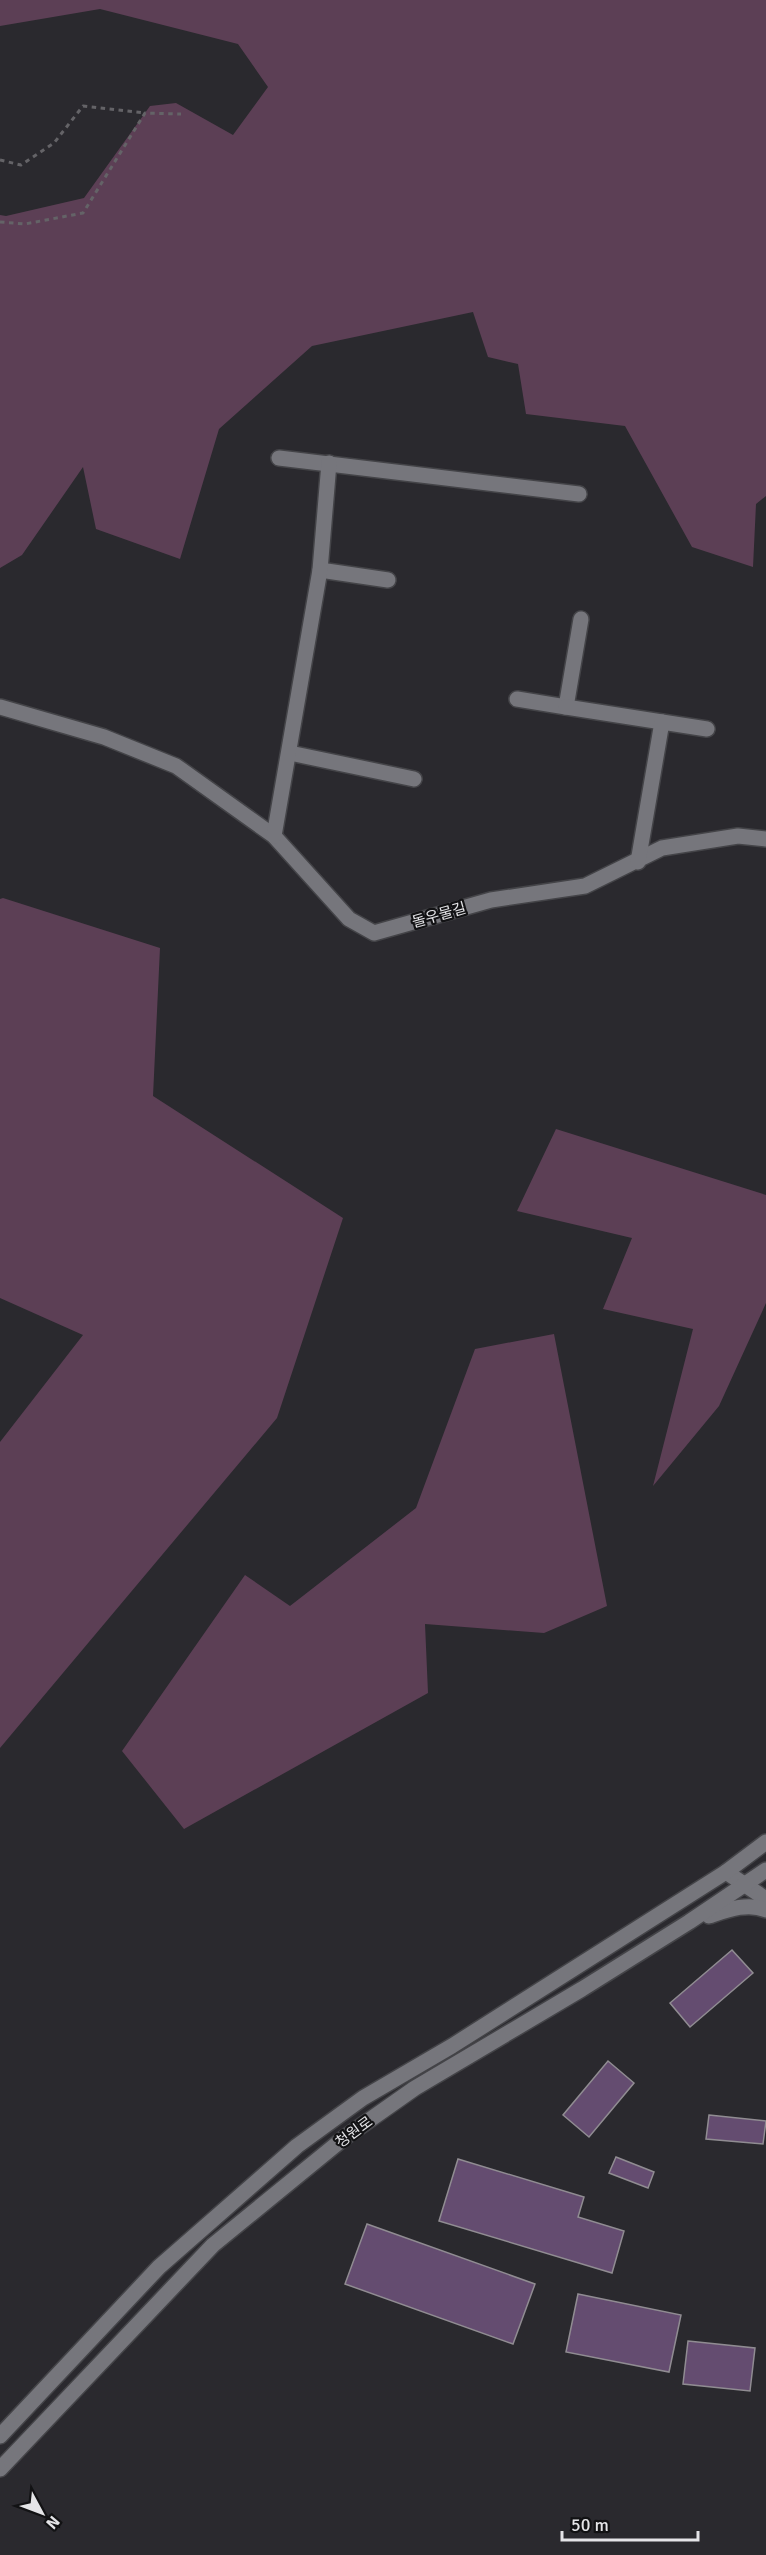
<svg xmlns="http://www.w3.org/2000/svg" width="766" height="2555" viewBox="0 0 766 2555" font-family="Signika,'Noto Sans KR',sans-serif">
<rect width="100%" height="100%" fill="#2a292e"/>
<!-- green -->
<g fill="#5c3f55">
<polygon points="0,0 766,0 766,496 756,504 753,567 692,547 625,426 526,414 518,364 488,357 473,312 312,346 219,429 180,559 96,529 83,467 22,555 0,568 0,215 6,216 84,198 150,106 176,103 233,135 268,87 238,44 100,9 0,26"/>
<polygon points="3,898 160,948 153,1096 343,1218 277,1418 0,1748 0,1442 83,1335 0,1298 0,899"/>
<polygon points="556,1129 766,1195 766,1303 719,1406 653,1486 693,1329 603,1309 632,1238 517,1211"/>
<polygon points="554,1334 607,1606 544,1633 425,1624 428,1693 184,1829 122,1751 245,1575 290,1606 416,1508 475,1349"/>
</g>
<!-- building -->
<g fill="#644c70" stroke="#908c92" stroke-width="1.5">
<polygon points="732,1950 753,1973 690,2027 670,2003"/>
<polygon points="608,2061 634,2083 589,2137 563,2115"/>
<polygon points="709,2115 766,2121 763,2144 706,2139"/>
<polygon points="616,2157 654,2172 648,2188 609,2173"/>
<polygon points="458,2159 584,2197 578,2217 624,2231 612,2273 439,2221"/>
<polygon points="367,2224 535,2284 513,2344 345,2284"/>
<polygon points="578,2294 681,2315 669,2372 566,2352"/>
<polygon points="688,2341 755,2348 750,2391 683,2384"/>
</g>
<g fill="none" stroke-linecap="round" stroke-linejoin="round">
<!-- street casing -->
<g stroke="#444448" stroke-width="18">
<g id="street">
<polyline points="279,458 579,494"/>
<polyline points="320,570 388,580"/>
<polyline points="517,699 566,707 581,619"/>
<polyline points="0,707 104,737 176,766 274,836 349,919 374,933 491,900 585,886 662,848 738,836 766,839"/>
<polyline points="566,707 662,722"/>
<polyline points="290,753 414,779"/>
<polyline points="274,836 320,570 329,463"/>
<polyline points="638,862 662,722 707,729"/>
</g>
</g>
<!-- secondary casing -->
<g stroke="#444448" stroke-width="18">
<g id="secondary">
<polyline points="726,1872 766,1899"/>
<path d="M 709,1916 C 727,1910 748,1902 766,1910"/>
<polyline points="0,2436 159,2267 297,2146 363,2098 452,2046 726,1872 766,1842"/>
<polyline points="0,2469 213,2245 344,2138 415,2088 582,1989 689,1922 766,1870"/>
</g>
</g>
<!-- path -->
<g stroke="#646367" stroke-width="3" stroke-dasharray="4.5 4.5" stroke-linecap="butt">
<polyline points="0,160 21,165 54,143 83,106 145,113"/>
<polyline points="0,222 25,224 83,213 145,113 181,114"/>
</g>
<!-- street -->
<use href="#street" stroke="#76767c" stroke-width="15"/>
<!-- secondary -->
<use href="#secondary" stroke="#76767c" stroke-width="15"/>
</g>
<g text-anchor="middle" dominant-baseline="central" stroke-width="4.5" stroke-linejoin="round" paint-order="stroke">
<!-- street labels -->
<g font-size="15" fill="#e4e4e7" stroke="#121214">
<text transform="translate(439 915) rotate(-16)">돌우물길</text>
<text transform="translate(354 2132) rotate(-36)">청원로</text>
</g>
</g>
<!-- north arrow -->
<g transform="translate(42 2513) rotate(131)" stroke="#121214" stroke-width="4.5" paint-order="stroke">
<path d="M0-4.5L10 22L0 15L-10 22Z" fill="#e4e4e7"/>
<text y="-9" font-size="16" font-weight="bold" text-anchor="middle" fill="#e4e4e7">N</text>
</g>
<!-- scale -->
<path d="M562 2531v9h136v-9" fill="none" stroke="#e4e4e7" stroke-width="3"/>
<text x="571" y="2531" font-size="18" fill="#e4e4e7" stroke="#121214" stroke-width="4.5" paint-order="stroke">50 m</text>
</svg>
